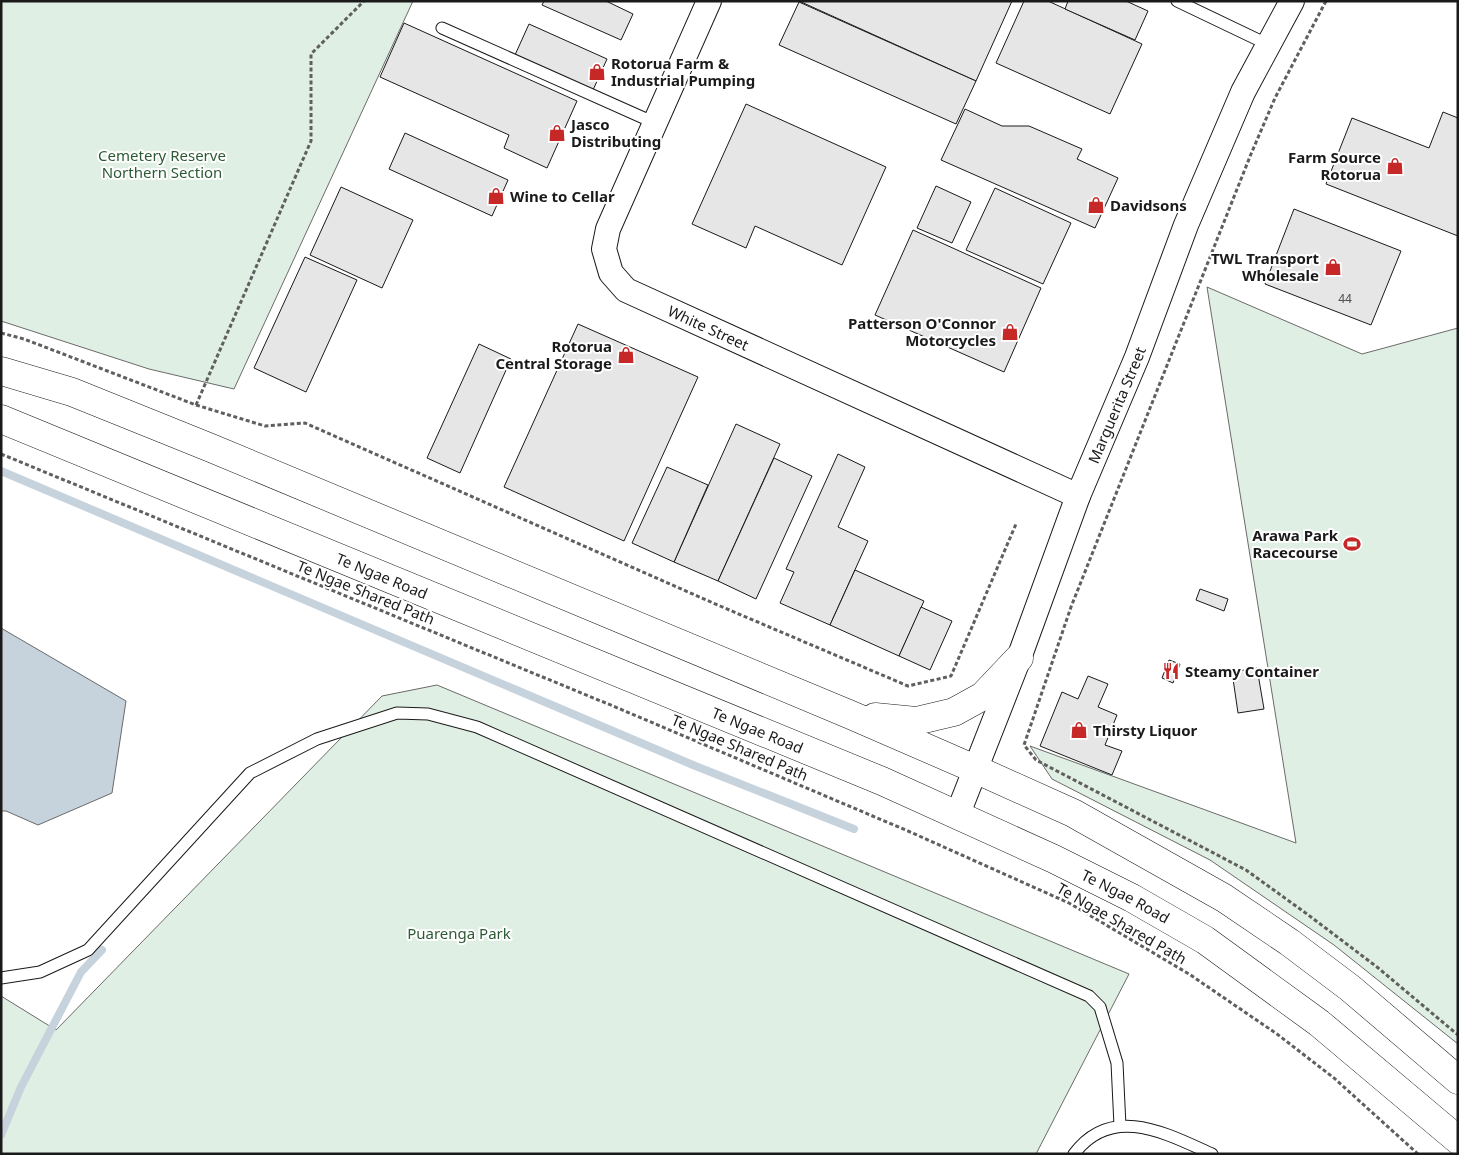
<svg xmlns="http://www.w3.org/2000/svg" width="1459" height="1155" viewBox="0 0 1459 1155" font-family="'Noto Sans',sans-serif">
<rect width="100%" height="100%" fill="#fff"/>
<!-- green -->
<g fill="#e0efe3" stroke="#6a6a6a">
<polygon points="1,1 413,1 234,389 149,369 1,321"/>
<polygon points="1207,287 1362,354 1458,328 1458,1044 1334,945 1210,860 1052,779 1030,746 1296,843"/>
<polygon points="437,685 1129,974 1036,1154 1,1154 1,996 56,1030 382,696"/>
</g>
<!-- water -->
<polygon fill="#c6d2dc" stroke="#6a6a6a" points="1,628 126,701 112,793 38,825 6,811 1,811"/>
<g fill="none" stroke-linecap="round" stroke-linejoin="round">
<!-- stream -->
<g stroke="#c6d2dc" stroke-width="8">
<polyline points="1,471 693,765 854,829"/>
<polyline points="1,1135 21,1087 81,972 102,950"/>
</g>
</g>
<!-- building -->
<g fill="#e6e6e6" stroke="#1a1a1a">
<polygon points="544,1 606,1 633,14 621,40 542,5"/>
<polygon points="799,1 1012,1 976,81"/>
<polygon points="1024,1 1048,1 1142,44 1110,114 996,63"/>
<polygon points="1068,1 1126,1 1148,11 1135,40 1065,9"/>
<polygon points="799,2 976,81 956,124 779,45"/>
<polygon points="404,23 577,101 547,168 504,148 509,135 380,77"/>
<polygon points="529,24 607,59 593,90 515,55"/>
<polygon points="746,104 886,167 842,265 755,226 746,248 692,224"/>
<polygon points="965,109 1002,126 1029,126 1082,149 1077,159 1118,178 1095,228 941,160"/>
<polygon points="1443,112 1458,118 1458,236 1326,184 1352,118 1429,148"/>
<polygon points="405,133 508,180 492,216 389,169"/>
<polygon points="936,186 971,202 952,243 917,228"/>
<polygon points="341,187 413,220 382,288 310,255"/>
<polygon points="995,188 1071,223 1043,284 966,250"/>
<polygon points="1294,209 1401,251 1371,325 1265,284"/>
<polygon points="913,230 1041,288 1004,372 875,315"/>
<polygon points="305,257 357,280 306,392 254,368"/>
<polygon points="578,324 698,377 624,541 504,487"/>
<polygon points="479,344 511,359 460,473 427,458"/>
<polygon points="736,424 780,444 718,581 674,562"/>
<polygon points="838,454 865,467 838,527 868,541 830,625 780,603 794,572 786,569"/>
<polygon points="774,458 812,476 756,599 718,581"/>
<polygon points="667,467 708,485 674,562 632,543"/>
<polygon points="855,570 924,601 899,656 830,625"/>
<polygon points="1200,589 1228,599 1224,611 1196,600"/>
<polygon points="921,607 952,621 930,670 899,656"/>
<polygon points="1169,660 1180,664 1173,683 1162,678"/>
<polygon points="1257,668 1264,709 1238,713 1232,672"/>
<polygon points="1088,676 1108,684 1098,707 1117,715 1105,745 1122,751 1112,775 1040,746 1062,692 1078,699"/>
</g>
<g fill="none" stroke-linecap="round" stroke-linejoin="round">
<!-- service casing -->
<g stroke="#1a1a1a" stroke-width="13">
<g id="service">
<polyline points="1177,1 1269,45"/>
<polyline points="442,28 655,123"/>
<polyline points="1,978 40,972 88,950 250,773 317,739 397,713 428,714 477,727 1089,996 1100,1007 1117,1063 1120,1126"/>
<path d="M 1074,1154 C 1112,1103 1167,1134 1212,1154"/>
</g>
</g>
<!-- minor casing -->
<g stroke="#1a1a1a" stroke-width="26">
<g id="minor">
<path id="s1" d="M 709,1 L 608,229 L 604,249 L 611,273 L 626,290 L 1078,496"/>
<path id="s2" d="M 957,816 L 1019,658 L 1078,496 L 1137,357 L 1186,225 L 1243,92 L 1292,1"/>
</g>
</g>
<!-- primary casing -->
<g stroke="#1a1a1a" stroke-width="29">
<g id="primary">
<polyline points="1,371 72,392 211,448 851,715 975,769 1073,813 1224,898 1289,942 1350,988 1458,1080"/>
<path id="s3" d="M 1,419 L 882,781 L 1054,859 L 1132,898 L 1205,940 L 1319,1023 L 1458,1140"/>
<polyline points="875,717 916,721 954,712 983,696 1019,658"/>
</g>
</g>
<!-- path -->
<g stroke="#5f5f5f" stroke-width="3" stroke-dasharray="4 2.5" stroke-linecap="butt">
<polyline points="1326,1 1275,98 1251,154 1071,607 1024,745 1036,760 1246,870 1307,914 1377,967 1458,1035"/>
<polyline points="1,333 24,339 196,405 265,426 305,423 720,606 908,686 951,676 1016,524"/>
<polyline points="196,405 311,141 311,54 364,1"/>
<polyline points="1,454 613,706 908,831 1069,903 1189,974 1277,1034 1334,1078 1418,1154"/>
</g>
<!-- service -->
<use href="#service" stroke="#fff" stroke-width="11"/>
<!-- minor -->
<use href="#minor" stroke="#fff" stroke-width="24"/>
<!-- primary -->
<use href="#primary" stroke="#fff" stroke-width="28"/>
</g>
<!-- icons -->
<defs>
<g id="shop-bare" transform="scale(1.35)"><path d="M-5-2.5h2.3a2.7 3.5 0 0 1 5.4 0H5L5.5 6h-11ZM-1.5-2.5h3a1.5 2.3 0 0 0-3 0Z" fill="#c62828" stroke="#fff" stroke-width="2.5" paint-order="stroke"/></g>
<g id="stadium-bare" transform="scale(1.35)"><path d="M0-5a6.5 5 0 1 0 0 10a6.5 5 0 1 0 0-10ZM-3.5-1.8h7v3.6h-7Z" fill="#c62828" stroke="#fff" stroke-width="2.5" paint-order="stroke"/></g>
<g id="restaurant-bare" transform="scale(1.35)"><path d="M-5-6h1v4h1v-4h1v4h1v-4h1v5L-1.5 .5V6h-2V.5L-5-1ZM5-6V6H3V1.5H1.5Q1.5-4 5-6Z" fill="#c62828" stroke="#fff" stroke-width="2.5" paint-order="stroke"/></g>
</defs>
<g fill-rule="evenodd">
<use href="#shop-bare" x="597" y="72"/>
<use href="#shop-bare" x="557" y="133"/>
<use href="#shop-bare" x="1395" y="166"/>
<use href="#shop-bare" x="496" y="196"/>
<use href="#shop-bare" x="1096" y="205"/>
<use href="#shop-bare" x="1333" y="267"/>
<use href="#shop-bare" x="1010" y="332"/>
<use href="#shop-bare" x="626" y="355"/>
<use href="#stadium-bare" x="1352" y="544"/>
<use href="#restaurant-bare" x="1171" y="671"/>
<use href="#shop-bare" x="1079" y="730"/>
</g>
<g text-anchor="middle" dominant-baseline="central" stroke-width="4" stroke-linejoin="round" paint-order="stroke">
<!-- number labels -->
<g font-size="12" fill="#4d4d4d">
<text x="1345" y="298">44</text>
</g>
<!-- poi labels -->
<g font-size="15" font-weight="bold" fill="#1a1a1a" stroke="#fff" text-anchor="start">
<text x="611" y="63">Rotorua Farm &amp;<tspan x="611" dy="17">Industrial Pumping</tspan></text>
<text x="571" y="124">Jasco<tspan x="571" dy="17">Distributing</tspan></text>
<text x="1381" y="157" text-anchor="end">Farm Source<tspan x="1381" dy="17">Rotorua</tspan></text>
<text x="510" y="196">Wine to Cellar</text>
<text x="1110" y="205">Davidsons</text>
<text x="1319" y="258" text-anchor="end">TWL Transport<tspan x="1319" dy="17">Wholesale</tspan></text>
<text x="996" y="323" text-anchor="end">Patterson O'Connor<tspan x="996" dy="17">Motorcycles</tspan></text>
<text x="612" y="346" text-anchor="end">Rotorua<tspan x="612" dy="17">Central Storage</tspan></text>
<text x="1338" y="535" text-anchor="end">Arawa Park<tspan x="1338" dy="17">Racecourse</tspan></text>
<text x="1185" y="671">Steamy Container</text>
<text x="1093" y="730">Thirsty Liquor</text>
</g>
<!-- park labels -->
<g font-size="15" fill="#2b5a34" stroke="#fff">
<text x="162" y="155">Cemetery Reserve<tspan x="162" dy="17">Northern Section</tspan></text>
<text x="459" y="933">Puarenga Park</text>
</g>
<!-- street labels -->
<g font-size="15" fill="#1a1a1a" stroke="#fff">
<text stroke="none"><textPath href="#s1" startOffset="408">White Street</textPath></text>
<text stroke="none"><textPath href="#s2" startOffset="441">Marguerita Street</textPath></text>
<text stroke="none"><textPath href="#s3" startOffset="412">Te Ngae Road</textPath></text>
<text transform="translate(366 592) rotate(22)">Te Ngae Shared Path</text>
<text stroke="none"><textPath href="#s3" startOffset="818">Te Ngae Road</textPath></text>
<text transform="translate(740 747) rotate(23)">Te Ngae Shared Path</text>
<text stroke="none"><textPath href="#s3" startOffset="1222">Te Ngae Road</textPath></text>
<text transform="translate(1122 923) rotate(30)">Te Ngae Shared Path</text>
</g>
</g>
<!-- border -->
<rect width="1459" height="1155" fill="none" stroke="#1a1a1a" stroke-width="5"/>
</svg>
